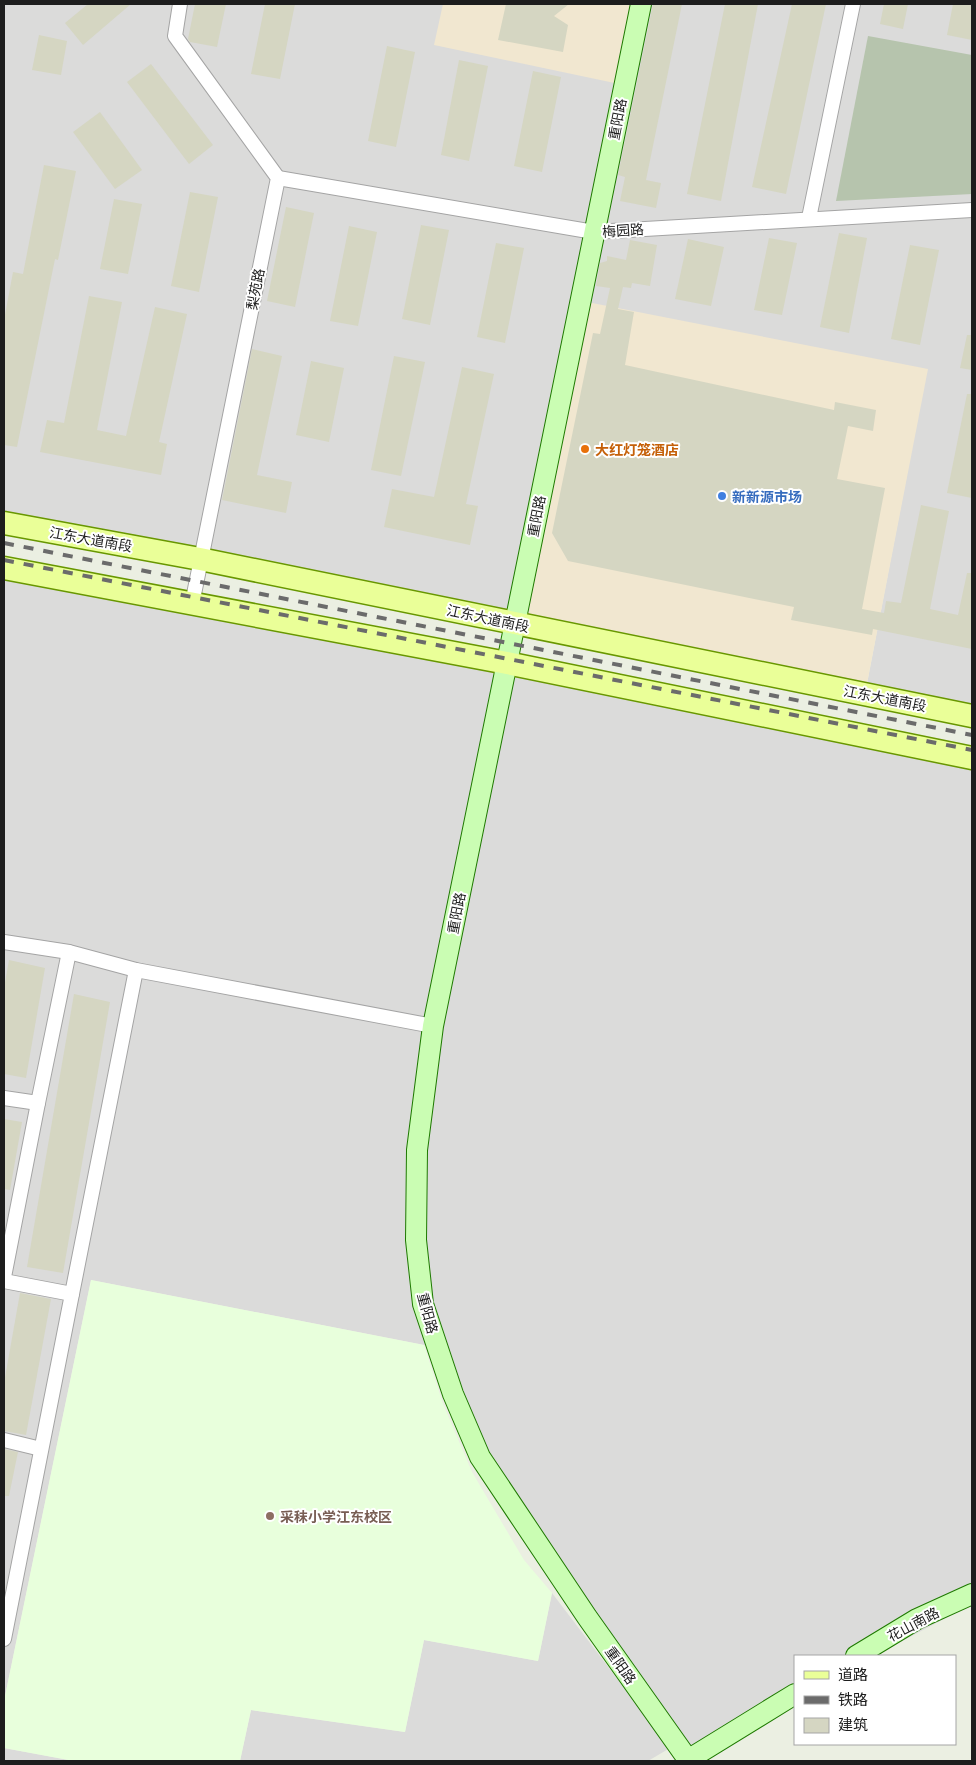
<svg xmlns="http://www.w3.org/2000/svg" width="976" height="1765" viewBox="0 0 976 1765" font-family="'Exo 2','Noto Sans SC',sans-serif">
<rect width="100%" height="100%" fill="#ebefe2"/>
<!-- residential -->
<g fill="#dbdbda">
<polygon points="4,4 972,4 972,716 865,694 927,369 517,617 4,524"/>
<polygon points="4,569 972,759 972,1604 874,1656 795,1656 795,1698 689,1755 480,1457 450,1350 91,1280 4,1701"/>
<polygon points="552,1593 670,1748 648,1761 240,1761 251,1710 405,1732 424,1640 538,1661"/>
<polygon points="4,1748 74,1761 4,1761"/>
</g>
<!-- commercial -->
<g fill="#f1e7d0">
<polygon points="443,4 641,4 624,85 434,45"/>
<polygon points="582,301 928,369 865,694 516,623"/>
</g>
<!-- education -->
<polygon fill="#e8ffdc" points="91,1280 424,1345 443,1404 472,1472 524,1560 552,1593 538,1661 424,1640 405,1732 251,1710 240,1761 74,1761 4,1748 4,1701"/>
<!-- construction -->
<polygon fill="#b6c4ad" points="868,36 972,55 972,194 836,201"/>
<!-- building -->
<g fill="#d5d6c2">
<polygon points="88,4 131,4 83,45 65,23"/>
<polygon points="195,4 226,4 217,47 190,42 188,39"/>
<polygon points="265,4 295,4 280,79 251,74"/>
<polygon points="506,4 569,4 554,16 568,25 563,52 498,40"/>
<polygon points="653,4 682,4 646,180 661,183 656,208 620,201 625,177 618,175"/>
<polygon points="725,4 758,4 721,201 687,194"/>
<polygon points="792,4 826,4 786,194 752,187"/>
<polygon points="884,4 908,4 903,29 880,24"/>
<polygon points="953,4 972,4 972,40 947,35"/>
<polygon points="39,35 67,41 61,75 32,70"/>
<polygon points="387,46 415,52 396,147 368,141"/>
<polygon points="459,60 488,66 469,161 441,155"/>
<polygon points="151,64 213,145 189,164 127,82"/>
<polygon points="533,71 561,77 542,172 514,166"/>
<polygon points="100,112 142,170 115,189 73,132"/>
<polygon points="44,165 76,171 58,260 55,259 17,447 4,445 4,320 13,272 23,274"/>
<polygon points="190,192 218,197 199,292 171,286"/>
<polygon points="114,199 142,204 128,274 100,269"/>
<polygon points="286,207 314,213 295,307 267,301"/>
<polygon points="421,225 449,230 430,325 402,319"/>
<polygon points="349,226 377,232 358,326 330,321"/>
<polygon points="839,233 867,238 849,333 820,327"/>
<polygon points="769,238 797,243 782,315 754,310"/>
<polygon points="688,239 724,247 711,306 675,299"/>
<polygon points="630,240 657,245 650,286 632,283 631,288 623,287 618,309 634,312 625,365 834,410 835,402 876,410 873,431 848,426 837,479 885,488 862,609 884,613 886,601 901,603 921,505 949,511 930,609 958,615 967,573 972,573 972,649 873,629 872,635 791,620 794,607 568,561 552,533 593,333 600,334 610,288 596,286 600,263 607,261 607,256 626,260"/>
<polygon points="496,243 524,248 505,343 477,337"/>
<polygon points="910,245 939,250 920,345 891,339"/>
<polygon points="89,296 122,302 97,430 126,436 155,307 187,314 159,442 167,444 161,475 40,452 47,420 64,423"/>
<polygon points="967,335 972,335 972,370 960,368"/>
<polygon points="252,349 282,356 257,475 292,482 286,513 222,500"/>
<polygon points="394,356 425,362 401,476 371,470"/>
<polygon points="311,361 344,368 329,442 296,435"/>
<polygon points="462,367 494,374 466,504 478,506 470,545 384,527 392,489 434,497"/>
<polygon points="967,394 972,394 972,498 947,493"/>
<polygon points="9,960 45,968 26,1078 4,1074 4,988"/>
<polygon points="74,994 110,1002 63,1273 27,1267"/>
<polygon points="4,1119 22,1122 10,1190 4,1189"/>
<polygon points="20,1293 51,1299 26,1435 4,1431 4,1383"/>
<polygon points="4,1449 18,1452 9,1496 4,1496"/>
</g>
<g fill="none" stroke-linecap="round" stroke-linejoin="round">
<!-- street casing -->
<g stroke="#a4a4a4" stroke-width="16">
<g id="street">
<polyline points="180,4 175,36 278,178 192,604"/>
<polyline points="278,178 594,232 972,210"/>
<polyline points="809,218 853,4"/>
<polyline points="4,942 69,952 136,970 433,1026"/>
<polyline points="4,1098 38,1103 69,952"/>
<polyline points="4,1277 38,1103"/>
<polyline points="4,1281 72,1294 136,970"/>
<polyline points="4,1440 41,1449"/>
<polyline points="4,1639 72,1294"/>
</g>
</g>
<!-- secondary casing -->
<g stroke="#1e7900" stroke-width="22">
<g id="secondary">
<polyline points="641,4 433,1026 417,1150 416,1240 423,1304 453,1394 480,1457 587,1617 689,1761"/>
<polyline points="856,1656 917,1619 972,1594"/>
<polyline points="686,1761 795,1694"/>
</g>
</g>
<!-- primary casing -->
<g stroke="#689700" stroke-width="25">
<g id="primary">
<polyline points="4,523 200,559 972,716"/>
<polyline points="4,568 507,663 972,758"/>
</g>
</g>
<!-- street -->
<use href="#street" stroke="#fff" stroke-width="14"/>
<!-- secondary -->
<use href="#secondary" stroke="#cafdb3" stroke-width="20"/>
<!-- primary -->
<use href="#primary" stroke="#eaff98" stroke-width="22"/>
<!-- rail -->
<g stroke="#6b6b6b" stroke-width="4" stroke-dasharray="10 10" stroke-linecap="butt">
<polyline points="4,543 972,735"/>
<polyline points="4,560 972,750"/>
</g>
</g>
<!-- markers -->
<circle fill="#e8710a" stroke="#fff" stroke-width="2" cx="585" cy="449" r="5"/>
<circle fill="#3f7fe0" stroke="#fff" stroke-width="2" cx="722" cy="496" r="5"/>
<circle fill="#8d6e63" stroke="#fff" stroke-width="2" cx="270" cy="1516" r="5"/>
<g text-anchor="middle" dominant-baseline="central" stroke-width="4" stroke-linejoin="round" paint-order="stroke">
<!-- street labels -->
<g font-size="14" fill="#1d1d1d" stroke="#fff">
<text transform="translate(617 119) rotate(-79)">重阳路</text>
<text transform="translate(623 230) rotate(-4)">梅园路</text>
<text transform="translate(255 289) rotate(-79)">梨苑路</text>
<text transform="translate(536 516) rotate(-79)">重阳路</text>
<text transform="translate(91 539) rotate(10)">江东大道南段</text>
<text transform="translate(488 618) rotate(12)">江东大道南段</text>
<text transform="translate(885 698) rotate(11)">江东大道南段</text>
<text transform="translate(456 913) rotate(-79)">重阳路</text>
<text transform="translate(428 1313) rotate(75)">重阳路</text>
<text transform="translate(913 1624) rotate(-28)">花山南路</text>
<text transform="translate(621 1665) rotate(55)">重阳路</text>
</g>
<!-- food labels -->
<g font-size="14" font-weight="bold" fill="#c56008" stroke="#fff" text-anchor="start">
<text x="595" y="449">大红灯笼酒店</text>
</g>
<!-- shop labels -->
<g font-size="14" font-weight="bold" fill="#366cbe" stroke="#fff" text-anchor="start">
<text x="732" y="496">新新源市场</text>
</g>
<!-- education labels -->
<g font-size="14" font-weight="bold" fill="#785e54" stroke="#fff" text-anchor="start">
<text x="280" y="1516">采秣小学江东校区</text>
</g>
</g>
<!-- border -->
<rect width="976" height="1765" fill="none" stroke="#1d1d1d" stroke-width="10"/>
<!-- legend -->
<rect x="794" y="1655" width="162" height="90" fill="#ffffff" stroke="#a5a5a5"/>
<rect x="804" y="1671" width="25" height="8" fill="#eaff98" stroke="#a5a5a5"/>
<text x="838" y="1680" font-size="15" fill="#1d1d1d">道路</text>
<rect x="804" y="1696" width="25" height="8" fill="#6b6b6b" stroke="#a5a5a5"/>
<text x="838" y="1705" font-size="15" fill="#1d1d1d">铁路</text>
<rect x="804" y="1718" width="25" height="15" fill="#d5d6c2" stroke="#a5a5a5"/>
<text x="838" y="1730" font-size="15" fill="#1d1d1d">建筑</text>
</svg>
